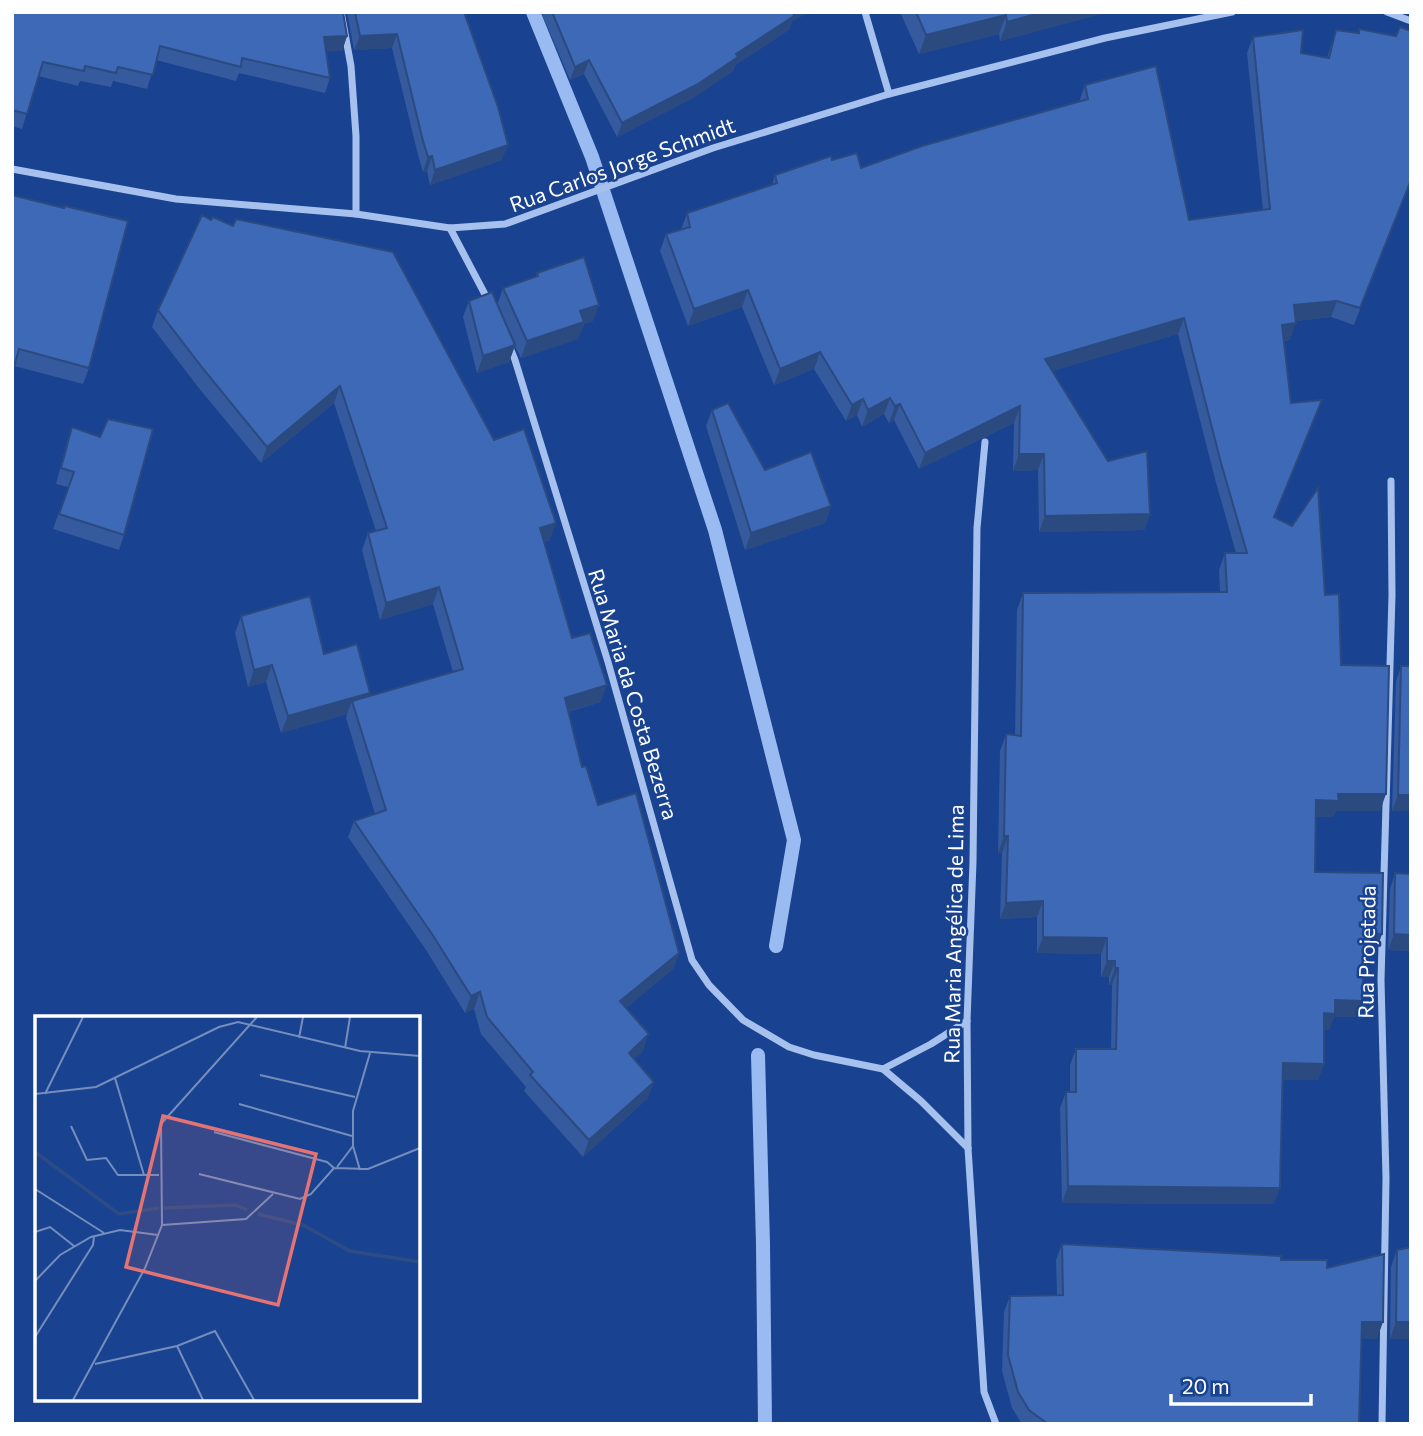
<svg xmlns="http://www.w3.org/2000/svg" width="1423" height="1436" viewBox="0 0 1423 1436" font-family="Commissioner,sans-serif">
<rect width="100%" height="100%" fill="#194290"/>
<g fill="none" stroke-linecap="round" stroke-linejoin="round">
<!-- stream -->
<g stroke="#9abbf1" stroke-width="14">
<polyline points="533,12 592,157 715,530 794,840 776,946"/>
<polyline points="758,1055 763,1244 765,1424"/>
</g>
<!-- street -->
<g stroke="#a7c1ef" stroke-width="7">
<polyline points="341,12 351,66 356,136 356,214"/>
<polyline points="865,12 889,94"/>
<polyline points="1387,12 1411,21"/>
<polyline points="12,169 176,199 356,214 450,228 505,224 713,148 889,94 1105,38 1232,12"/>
<polyline points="450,228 489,302"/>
<polyline points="509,345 515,360 608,662 692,960 709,985 743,1020 789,1047 814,1055 883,1069 921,1101 968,1148"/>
<polyline points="985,442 977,528 973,862 967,1021 968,1148 984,1392 996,1424"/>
<polyline points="883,1069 931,1044 967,1021"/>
<polyline points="1382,1424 1386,1178 1381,980 1392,595 1391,481"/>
</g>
</g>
<!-- wall -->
<g fill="#355a9d">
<polygon points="12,12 347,36 342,51 326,51 330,78 325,93 239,73 236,81 156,60 147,89 113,81 111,87 80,81 78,86 38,76 22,129 12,126"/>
<polygon points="347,12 464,12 502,160 430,185 427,171 423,172 418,155 392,48 354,50"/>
<polygon points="541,12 809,12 792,21 789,30 735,65 733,71 693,98 617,137 584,74 570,80"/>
<polygon points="900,12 1108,12 1000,41 999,34 919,54"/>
<polygon points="1359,29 1411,181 1354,325 1331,317 1295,321 1290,340 1284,341 1291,403 1322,400 1274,517 1325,595 1341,665 1380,811 1336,811 1333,817 1316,817 1315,872 1382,934 1376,950 1364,950 1356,1017 1334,1017 1329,1030 1324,1030 1324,1064 1318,1080 1283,1080 1274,1204 1062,1203 1060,1108 1066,1092 1070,1092 1070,1065 1076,1049 1111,1049 1112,985 1109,985 1109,977 1101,977 1101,954 1037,953 1037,917 1000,919 1002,853 998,853 1000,751 1006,734 1015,735 1017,610 1023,593 1220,592 1219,570 1225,553 1236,553 1215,479 1178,334 1052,371 1108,461 1150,514 1144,530 1039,532 1038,470 1013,471 1014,423 919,469 894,420 889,423 884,414 862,427 857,415 846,421 814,369 774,385 742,307 688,326 660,251 666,234 681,230 687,213 772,185 775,175 832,160 861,168 1079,102 1085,85 1189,220 1263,210 1247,53 1253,37 1301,53 1327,58 1336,30 1358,33"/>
<polygon points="12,195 89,368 83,384 14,366"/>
<polygon points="537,273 593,321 584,324 578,339 521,358 515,346 509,362 477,373 463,317 469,301 497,305 503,288 536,276"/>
<polygon points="158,310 494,440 550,540 544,542 572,638 601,702 568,712 582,767 598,805 679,953 673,969 626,1008 643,1051 634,1059 648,1098 583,1157 524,1091 526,1087 481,1034 474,1009 465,1013 426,950 348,837 354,821 375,814 346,718 347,714 281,733 266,682 248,687 235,633 241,616 324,654 370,693 369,696 453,672 433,604 380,620 362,550 368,533 376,531 334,403 261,463 198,387 152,327"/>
<polygon points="712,410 765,470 831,506 825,523 745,550 706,426"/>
<polygon points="72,427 100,437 124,535 119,550 53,529 68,487 56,484 67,442"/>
<polygon points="1401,666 1411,666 1411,810 1392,811 1396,682"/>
<polygon points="1395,873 1411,951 1388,950 1390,889"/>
<polygon points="1062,1244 1281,1260 1327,1268 1377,1339 1361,1338 1359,1424 1022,1424 1012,1408 1002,1371 1004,1312 1010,1296 1057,1295 1056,1260"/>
<polygon points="1397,1250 1411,1339 1390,1339 1391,1267"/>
</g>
<!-- shaded-wall -->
<g fill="#2b4a7f">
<polygon points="791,12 809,12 792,21 789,30 735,65 733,71 693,98 617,137 622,123 736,54"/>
<polygon points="1043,12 1108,12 1000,41 1007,22"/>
<polygon points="1006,15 999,34 919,54 926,35"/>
<polygon points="397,34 392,48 354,50 360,36"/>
<polygon points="347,36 342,51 318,52 324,37"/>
<polygon points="589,60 584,74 570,80 575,67"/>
<polygon points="508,145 502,160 430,185 435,170"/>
<polygon points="432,156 427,171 423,172 428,157"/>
<polygon points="748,290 742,307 688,326 694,309"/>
<polygon points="1337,301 1331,317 1288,322 1294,305"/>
<polygon points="599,305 593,321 584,324 578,339 521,358 527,341 580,311"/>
<polygon points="1184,318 1178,334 1039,375 1045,359"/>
<polygon points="1296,323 1290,340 1276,342 1282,325"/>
<polygon points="515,345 509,362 477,373 483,356"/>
<polygon points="820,352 814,369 774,385 780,369"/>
<polygon points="340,386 334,403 261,463 267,447"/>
<polygon points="890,398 884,414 862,427 868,410"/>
<polygon points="863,399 857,415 846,421 852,405"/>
<polygon points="1322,400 1316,417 1268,533 1274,517"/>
<polygon points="900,404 894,420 889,423 895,406"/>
<polygon points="1020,406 1014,423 919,469 925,453"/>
<polygon points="1019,454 1044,454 1038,470 1013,471"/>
<polygon points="831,506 825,523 745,550 751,533"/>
<polygon points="1150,514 1144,530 1039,532 1045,516"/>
<polygon points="556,523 550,540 533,545 540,528"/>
<polygon points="439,587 433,604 380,620 386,603"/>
<polygon points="272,665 266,682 248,687 254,670"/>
<polygon points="607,685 601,702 559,714 565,698"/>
<polygon points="370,693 364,709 352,701 347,714 281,733 288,716"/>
<polygon points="1338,794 1386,794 1380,811 1336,811 1333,817 1310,817 1316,800"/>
<polygon points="1398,795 1411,795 1411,810 1392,811"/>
<polygon points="1004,836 1008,836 1002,853 998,853"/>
<polygon points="1043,901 1037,917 1000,919 1006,903"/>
<polygon points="1365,933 1382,934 1376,950 1359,950"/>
<polygon points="1394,934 1411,935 1411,951 1388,950"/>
<polygon points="1043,937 1107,938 1101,954 1037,953"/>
<polygon points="679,953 673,969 614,1018 620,1001"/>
<polygon points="1107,961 1115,961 1109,977 1101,977"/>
<polygon points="1115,968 1118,968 1112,985 1109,985"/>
<polygon points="480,992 474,1009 465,1013 471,996"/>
<polygon points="1335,1000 1362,1001 1356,1017 1334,1017 1329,1030 1318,1030 1324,1013"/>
<polygon points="649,1034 643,1051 623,1070 629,1053"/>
<polygon points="1283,1063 1324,1064 1318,1080 1277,1080"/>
<polygon points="654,1082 648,1098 583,1157 589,1140"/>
<polygon points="1068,1186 1280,1188 1274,1204 1062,1203"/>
<polygon points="1362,1322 1383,1322 1377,1339 1356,1338"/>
<polygon points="1396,1322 1411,1322 1411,1339 1390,1339"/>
</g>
<!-- building -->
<g fill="#3e69b6" stroke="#2b4a7f" stroke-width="2">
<polygon points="12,12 343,12 347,36 324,37 330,78 242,58 241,67 160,46 153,75 118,67 116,73 85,66 84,71 43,62 27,114 12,110"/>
<polygon points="355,12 464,12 498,107 508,145 435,170 432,156 428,157 423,141 397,34 360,36"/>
<polygon points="552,12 793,12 794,16 736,54 738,57 698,84 622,123 589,60 575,67"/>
<polygon points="916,12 1043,12 1007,22 1006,15 926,35"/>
<polygon points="1400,27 1411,31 1411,180 1360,308 1337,301 1294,305 1296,323 1282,325 1291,403 1322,400 1274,517 1292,526 1318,488 1325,595 1339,594 1341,665 1389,666 1386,794 1338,794 1339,801 1316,800 1315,872 1383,873 1382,934 1365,933 1362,1001 1335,1000 1335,1014 1324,1013 1324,1064 1283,1063 1280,1188 1068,1186 1066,1092 1076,1092 1076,1049 1116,1049 1118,968 1115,968 1115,961 1107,961 1107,938 1043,937 1043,901 1006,903 1008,836 1004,836 1006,734 1021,736 1023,593 1227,592 1225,553 1247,553 1221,463 1184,318 1045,359 1108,461 1147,451 1150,514 1045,516 1044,454 1019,454 1020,406 925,453 900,404 895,406 890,398 868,410 863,399 852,405 820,352 780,369 748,290 694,309 666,234 690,227 687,213 777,183 775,175 831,156 832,160 857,153 861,168 922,146 1088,99 1085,85 1156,66 1189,220 1270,209 1253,37 1303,30 1301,53 1329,58 1336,30 1359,33 1359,29 1396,36"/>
<polygon points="12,195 64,208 65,206 128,221 89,368 19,349 12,374"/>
<polygon points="202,215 211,220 213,217 233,226 236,219 393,252 494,440 524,429 556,523 540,528 572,638 590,633 607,685 565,698 582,767 586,766 598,805 636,793 679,953 620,1001 649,1034 629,1053 654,1082 589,1140 530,1075 533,1072 487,1017 480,992 471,996 432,934 354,821 386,810 352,701 463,669 439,587 386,603 368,533 387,528 340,386 267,447 204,370 158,310"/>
<polygon points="584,257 599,305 580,311 584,322 527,341 503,288 538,276 537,273"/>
<polygon points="492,292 515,345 483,356 469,301"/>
<polygon points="728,403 765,470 811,452 831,506 751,533 712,410"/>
<polygon points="108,419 153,429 124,535 59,514 74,472 61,468 72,427 100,437"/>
<polygon points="310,596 324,654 357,644 370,693 288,716 272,665 254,670 241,616"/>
<polygon points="1401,666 1411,666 1411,795 1398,795"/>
<polygon points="1395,873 1411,874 1411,935 1394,934"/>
<polygon points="1062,1244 1281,1256 1281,1260 1327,1260 1327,1268 1384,1254 1383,1322 1362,1322 1359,1424 1048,1424 1029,1410 1018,1392 1008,1355 1010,1296 1063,1295"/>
<polygon points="1411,1247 1411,1322 1396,1322 1397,1250"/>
</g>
<g text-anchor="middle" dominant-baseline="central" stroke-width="5" stroke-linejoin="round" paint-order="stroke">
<!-- street labels -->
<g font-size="21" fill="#fff" stroke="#194290">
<text transform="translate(622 164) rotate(-20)">Rua Carlos Jorge Schmidt</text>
<text transform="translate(634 694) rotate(73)">Rua Maria da Costa Bezerra</text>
<text transform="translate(953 934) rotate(-89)">Rua Maria Angélica de Lima</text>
<text transform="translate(1366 952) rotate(-89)">Rua Projetada</text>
</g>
</g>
<!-- overview -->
<g transform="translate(35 1016)">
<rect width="385" height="385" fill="#194290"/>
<path fill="none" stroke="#2d4c86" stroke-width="3.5" d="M 0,136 L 84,198 L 124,192M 129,192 L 201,189 L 212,194M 223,198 L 268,209 L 315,235 L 385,246"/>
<path fill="none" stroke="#758ebc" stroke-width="2" d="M 264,22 L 268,1M 310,32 L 315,1M 225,59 L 320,81M 80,62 L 109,159M 0,78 L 61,71 L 184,11 L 203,6 L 325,35 L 385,40M 10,78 L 48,1M 204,88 L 317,120M 36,110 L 52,144 L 71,142 L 83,159 L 124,159M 179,116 L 292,146 L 299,152 L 333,153 L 385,132M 302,151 L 318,130M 325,154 L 318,130 L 318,95 L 335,37M 164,158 L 265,183 L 276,178 L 299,152M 0,173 L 69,217M 127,209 L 211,203 L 238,178M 0,216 L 15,211 L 39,230M 0,265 L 25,239 L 56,221 L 85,214 L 123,219M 0,321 L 58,229 L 59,220M 142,330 L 168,384M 60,348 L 142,330 L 180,315 L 219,384M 38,384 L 110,252 L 127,209 L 126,108 L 222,1"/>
<path fill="#e47373" fill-opacity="0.15" stroke="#e47373" stroke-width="3.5" d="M 128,100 L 281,138 L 243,289 L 91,251 Z"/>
<rect width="385" height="385" fill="none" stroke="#fff" stroke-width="3.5"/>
</g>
<!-- border -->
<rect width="1423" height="1436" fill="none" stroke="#ffffff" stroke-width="28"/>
<!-- scale -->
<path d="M1171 1394v10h140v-10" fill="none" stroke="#ffffff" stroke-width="3.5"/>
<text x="1182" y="1394" font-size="21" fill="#ffffff" stroke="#194290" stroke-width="5" paint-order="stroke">20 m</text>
</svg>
